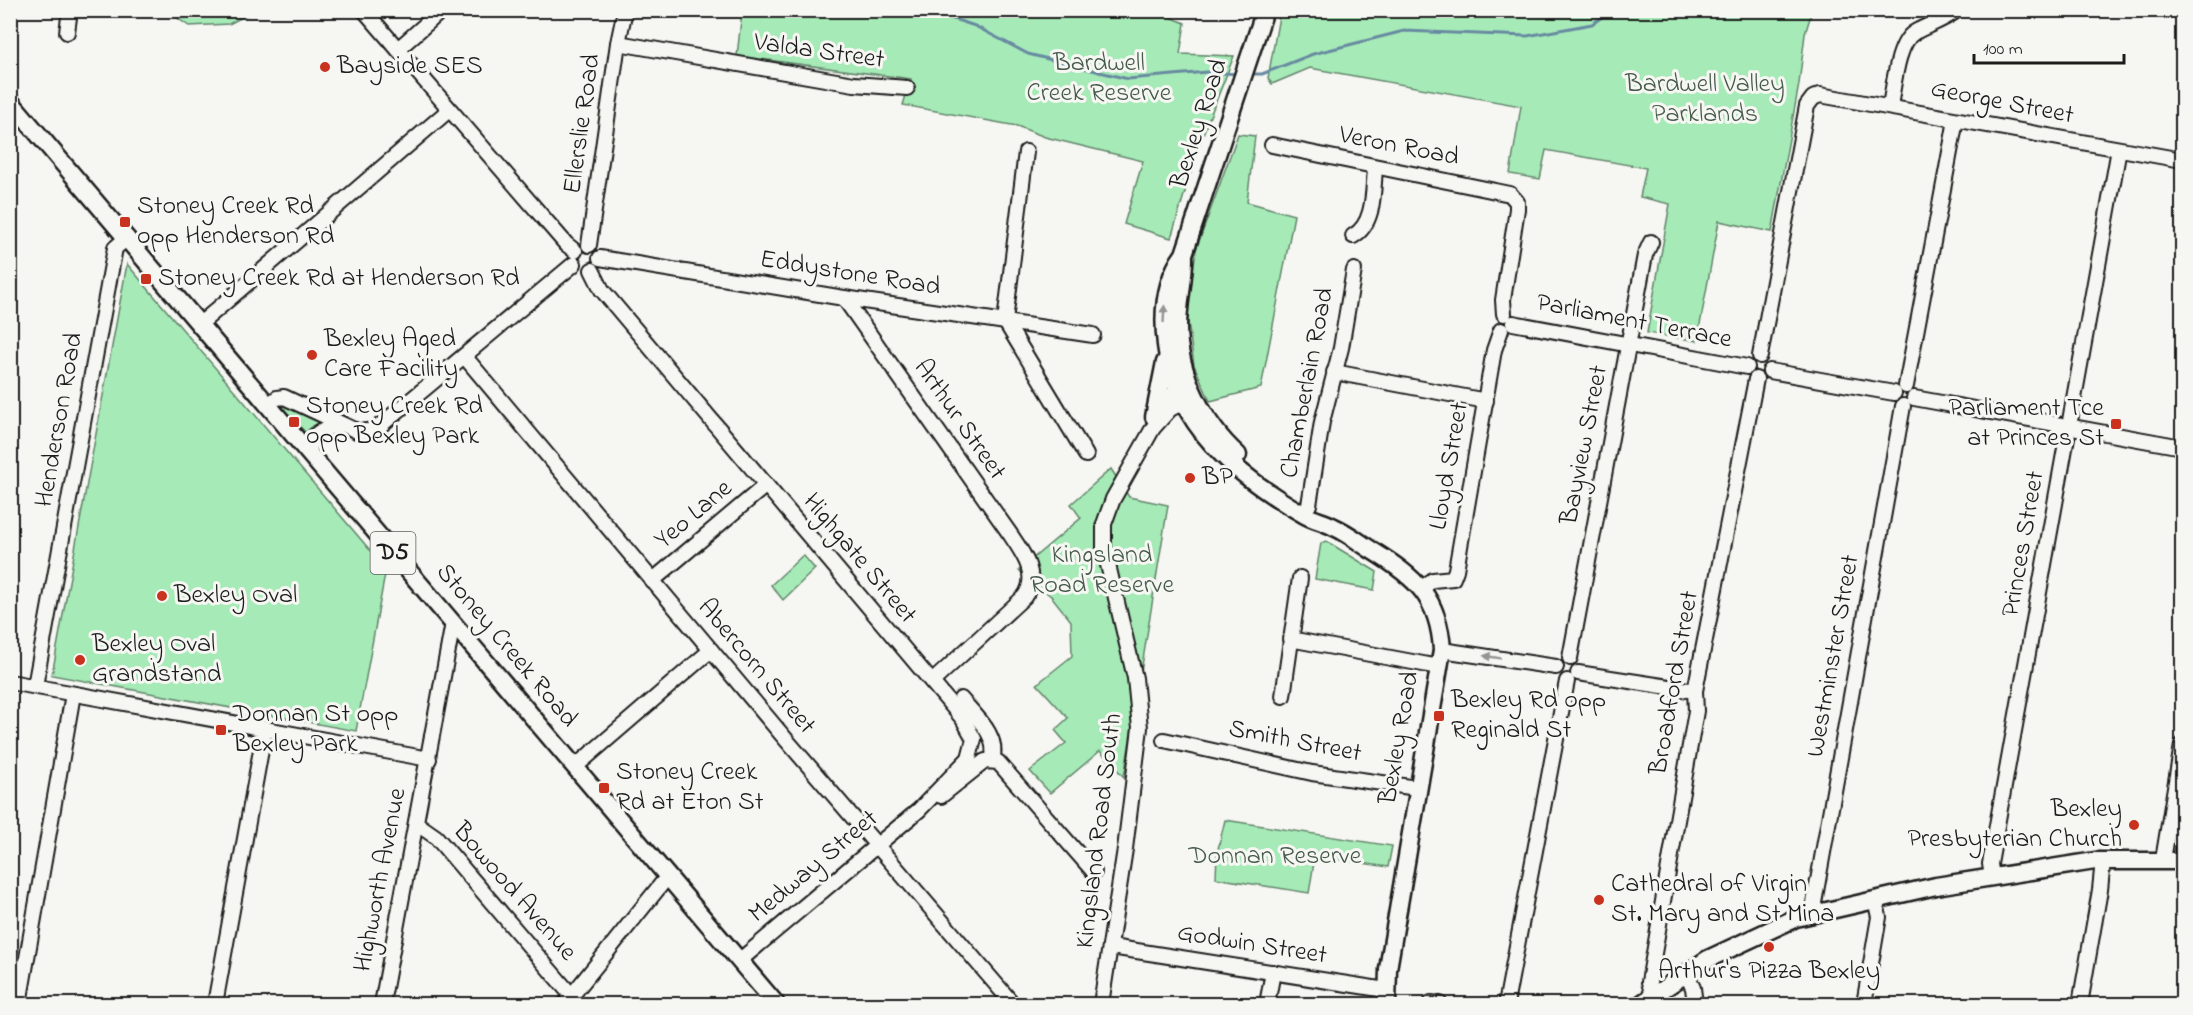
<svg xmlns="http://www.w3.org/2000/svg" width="2193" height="1015" viewBox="0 0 2193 1015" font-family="'Indie Flower',sans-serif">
<rect width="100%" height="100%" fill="#f6f6f2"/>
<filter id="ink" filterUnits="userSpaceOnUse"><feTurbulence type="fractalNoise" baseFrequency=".0167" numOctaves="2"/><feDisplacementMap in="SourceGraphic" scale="12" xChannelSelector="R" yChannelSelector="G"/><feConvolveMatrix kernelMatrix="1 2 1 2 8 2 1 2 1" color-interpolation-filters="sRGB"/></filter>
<g filter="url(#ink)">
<!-- green -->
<g fill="#a6ebb7" stroke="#61846a" stroke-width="1.5">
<polygon points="1153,10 1185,23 1180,54 1234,56 1201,139 1171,238 1124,224 1143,161 1045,137 1017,126 903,105 911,79 737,56 742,11"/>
<polygon points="167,11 254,11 229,24 189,26"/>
<polygon points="1280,11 1280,10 1832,11 1831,14 1812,11 1805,34 1799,84 1772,232 1719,221 1697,341 1647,333 1670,204 1640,197 1646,168 1546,150 1540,179 1510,174 1521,106 1310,68 1272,84 1268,78"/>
<polygon points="1238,134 1255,136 1247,202 1294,215 1261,388 1210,401 1194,365 1187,314 1196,250"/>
<polygon points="127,264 386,569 356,731 52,675"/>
<polygon points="283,404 322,421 307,434 283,408"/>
<polygon points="1111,469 1129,497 1168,505 1124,777 1100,751 1050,793 1030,771 1066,743 1055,730 1068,718 1037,684 1072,656 1071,621 1052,597 1019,570 1081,518 1071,504"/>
<polygon points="1326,541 1377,572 1374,590 1315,579 1321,543"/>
<polygon points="803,555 815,569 783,600 771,585"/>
<polygon points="1225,820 1392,846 1388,867 1315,856 1309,893 1216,878 1217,853"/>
</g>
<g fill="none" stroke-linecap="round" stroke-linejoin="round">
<!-- stream -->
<g stroke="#688aa1" stroke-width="3">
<polyline points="926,10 975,26 1028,54 1128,79 1207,72 1238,74"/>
<polyline points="1251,74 1262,74 1313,54 1404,31 1527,36 1592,24 1612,10"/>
</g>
<!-- minor casing -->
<g stroke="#1c1c1c" stroke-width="18">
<g id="minor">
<polyline points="364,10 566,244 575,251"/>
<polyline points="67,32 70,10"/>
<polyline points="618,43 854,84 907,88"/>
<polyline points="398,49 442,10"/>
<path d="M 1890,106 C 1894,86 1897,42 1915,32 C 1930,24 1944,20 1957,10"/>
<polyline points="1272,145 1510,194 1517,202 1517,209 1503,300 1504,314"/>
<polyline points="1026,152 1005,321 1086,455"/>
<path d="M 1353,236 C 1375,224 1373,190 1375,168"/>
<polyline points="589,245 618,43 625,10"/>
<polyline points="600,258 844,298 1093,335"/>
<polyline points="592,270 602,290 963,719 974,739 969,758 919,810 739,961"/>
<path d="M 844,298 L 1010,534 C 1023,553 1040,576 1024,597 L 932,682"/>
<polyline points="1513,323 1747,367"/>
<polyline points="200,324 449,110"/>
<polyline points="1760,356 1807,106 1813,98 1820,95 2182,160"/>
<polyline points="465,357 783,736 1013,1004"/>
<polyline points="1770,371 1894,393"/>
<polyline points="1334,372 1486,401"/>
<polyline points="1906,386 1956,120"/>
<polyline points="1914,398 2182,447"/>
<polyline points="268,405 277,398 284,397 359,432 375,430 574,264"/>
<polyline points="1156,414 1171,395 1188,387"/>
<path d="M 311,456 C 305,433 326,427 343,425"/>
<polyline points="1309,505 1322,422 1341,348 1354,270"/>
<polyline points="652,581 766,485"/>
<polyline points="1422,588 1433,580 1453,578 1456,570 1494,350 1501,330"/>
<polyline points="1290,639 1439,667"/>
<polyline points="1442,650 1556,667"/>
<polyline points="1570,658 1645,255 1651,242"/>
<polyline points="1578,673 1695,691"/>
<polyline points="10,682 429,759"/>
<polyline points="35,686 115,248 127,238"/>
<polyline points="1283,696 1300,578"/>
<path d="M 961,699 C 975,716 1000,736 992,760"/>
<polyline points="1164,740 1312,773 1417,788"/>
<polyline points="575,767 711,650"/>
<polyline points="941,796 985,761 998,762 1094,872"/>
<polyline points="416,823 436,837 572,996"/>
<polyline points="2163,860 2182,745"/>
<polyline points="1992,877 1990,864 2119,149"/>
<polyline points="1812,914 1903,406"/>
<polyline points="1111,947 1386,990"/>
<polyline points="1686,973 1693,988 1695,1004"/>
<polyline points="1653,996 1649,982 1696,711 1695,691 1756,379"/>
<polyline points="1431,1003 1440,1004"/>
<polyline points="19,1004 73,694"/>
<polyline points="215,1004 265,728"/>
<polyline points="382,1004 453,623"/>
<polyline points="565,1004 668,876"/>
<polyline points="1101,1004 1125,849 1140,728 1135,678 1104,548 1104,524 1113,499 1153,428 1170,409 1192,398"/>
<polyline points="1267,1004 1273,972"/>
<polyline points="1506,1004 1567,681"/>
<polyline points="1864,1004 1879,917 1875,899"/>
<polyline points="2080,1004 2100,890 2103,860"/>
</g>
</g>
<!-- major casing -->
<g stroke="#1c1c1c" stroke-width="21">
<g id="major">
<path d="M 1265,10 L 1184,254 C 1164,281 1162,313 1166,345 C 1175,425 1239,478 1305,515 C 1314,520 1325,522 1334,527 C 1348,533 1360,543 1373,551 C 1415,577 1439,597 1442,650 L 1388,969 L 1387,1004"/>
<polyline points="10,101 776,1004"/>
<path d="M 1184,258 C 1184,281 1178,304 1178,327 C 1178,373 1204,425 1238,455"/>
<polyline points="1154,417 1165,362"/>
<polyline points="1641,1004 1708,959 1796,918 1936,886 2095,861 2182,861"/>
</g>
</g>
<!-- minor -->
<use href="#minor" stroke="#f6f6f2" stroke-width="14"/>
<!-- major -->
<use href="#major" stroke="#f6f6f2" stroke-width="16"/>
</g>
<!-- one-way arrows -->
<defs><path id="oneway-solid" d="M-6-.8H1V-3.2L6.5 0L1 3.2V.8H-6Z" transform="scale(1.5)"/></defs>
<g fill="#949492">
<use href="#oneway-solid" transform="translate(1164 314) rotate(-87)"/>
<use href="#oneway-solid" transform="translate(1492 657) rotate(-171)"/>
</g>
</g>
<!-- markers -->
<g fill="#c8321e" stroke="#f6f6f2" stroke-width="2">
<circle cx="325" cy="67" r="6"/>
<rect x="119" y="216" width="12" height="12" rx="3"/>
<rect x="140" y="273" width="12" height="12" rx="3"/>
<circle cx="312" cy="355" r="6"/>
<rect x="288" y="416" width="12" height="12" rx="3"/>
<rect x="2110" y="418" width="12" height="12" rx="3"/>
<circle cx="1190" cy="478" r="6"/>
<circle cx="162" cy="596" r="6"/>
<circle cx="80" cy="660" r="6"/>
<rect x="1433" y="710" width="12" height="12" rx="3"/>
<rect x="215" y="724" width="12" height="12" rx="3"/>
<rect x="598" y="782" width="12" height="12" rx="3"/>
<circle cx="2134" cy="825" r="6"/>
<circle cx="1599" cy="900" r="6"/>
<circle cx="1769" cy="947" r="6"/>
</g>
<g text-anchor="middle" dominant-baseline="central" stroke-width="6" stroke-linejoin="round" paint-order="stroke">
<!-- shield labels -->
<rect fill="#f6f6f2" stroke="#5d5d5c" stroke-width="1.5" x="370.5" y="532" width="45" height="42" rx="4.5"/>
<g font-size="24" font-weight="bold" fill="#1c1c1c">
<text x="393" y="553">D5</text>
</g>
<!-- street labels -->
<g font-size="26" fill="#1c1c1c" stroke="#f6f6f2">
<text transform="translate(819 52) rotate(8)">Valda Street</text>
<text transform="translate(2002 103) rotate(11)">George Street</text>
<text transform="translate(583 124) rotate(-82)">Ellerslie Road</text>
<text transform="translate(1200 124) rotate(-72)">Bexley Road</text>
<text transform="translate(1399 147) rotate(11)">Veron Road</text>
<text transform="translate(850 274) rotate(9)">Eddystone Road</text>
<text transform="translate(1634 322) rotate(11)">Parliament Terrace</text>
<text transform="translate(1308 383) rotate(-79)">Chamberlain Road</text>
<text transform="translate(60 420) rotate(-80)">Henderson Road</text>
<text transform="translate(959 420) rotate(55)">Arthur Street</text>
<text transform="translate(1585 445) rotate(-79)">Bayview Street</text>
<text transform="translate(1450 466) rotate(-80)">Lloyd Street</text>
<text transform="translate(694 515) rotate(-40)">Yeo Lane</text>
<text transform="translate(2024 544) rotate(-80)">Princes Street</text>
<text transform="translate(859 559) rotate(50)">Highgate Street</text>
<text transform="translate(506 646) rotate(50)">Stoney Creek Road</text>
<text transform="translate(1834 656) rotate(-80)">Westminster Street</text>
<text transform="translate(756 667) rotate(50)">Abercorn Street</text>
<text transform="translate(1675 683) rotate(-80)">Broadford Street</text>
<text transform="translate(1400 738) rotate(-80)">Bexley Road</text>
<text transform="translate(1295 742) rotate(11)">Smith Street</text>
<text transform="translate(1100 831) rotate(-83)">Kingsland Road South</text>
<text transform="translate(814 867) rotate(-40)">Medway Street</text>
<text transform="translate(381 880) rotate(-79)">Highworth Avenue</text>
<text transform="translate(514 892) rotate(49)">Bowood Avenue</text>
<text transform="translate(1252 945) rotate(9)">Godwin Street</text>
</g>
<!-- park labels -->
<g font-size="26" fill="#455a4a" stroke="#f6f6f2">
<text x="1099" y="64">Bardwell<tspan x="1099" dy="30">Creek Reserve</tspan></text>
<text x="1705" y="85">Bardwell Valley<tspan x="1705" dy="30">Parklands</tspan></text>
<text x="1102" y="556">Kingsland<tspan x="1102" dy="30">Road Reserve</tspan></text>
<text x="1275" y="857">Donnan Reserve</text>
</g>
<!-- poi labels -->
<g font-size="26" fill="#1c1c1c" stroke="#f6f6f2" text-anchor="start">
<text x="337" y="67">Bayside SES</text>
<text x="137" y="207">Stoney Creek Rd<tspan x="137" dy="30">opp Henderson Rd</tspan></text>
<text x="158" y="279">Stoney Creek Rd at Henderson Rd</text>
<text x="324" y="340">Bexley Aged<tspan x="324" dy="30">Care Facility</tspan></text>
<text x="306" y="407">Stoney Creek Rd<tspan x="306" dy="30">opp Bexley Park</tspan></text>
<text x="2104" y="409" text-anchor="end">Parliament Tce<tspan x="2104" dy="30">at Princes St</tspan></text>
<text x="1202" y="478">BP</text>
<text x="174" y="596">Bexley Oval</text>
<text x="92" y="645">Bexley Oval<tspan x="92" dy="30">Grandstand</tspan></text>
<text x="1451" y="701">Bexley Rd opp<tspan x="1451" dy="30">Reginald St</tspan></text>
<text x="233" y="715">Donnan St opp<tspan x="233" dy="30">Bexley Park</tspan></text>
<text x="616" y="773">Stoney Creek<tspan x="616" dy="30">Rd at Eton St</tspan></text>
<text x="2122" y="810" text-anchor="end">Bexley<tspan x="2122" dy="30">Presbyterian Church</tspan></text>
<text x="1611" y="885">Cathedral of Virgin<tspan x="1611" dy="30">St. Mary and St Mina</tspan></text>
<text x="1769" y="972" text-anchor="middle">Arthur's Pizza Bexley</text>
</g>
</g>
<!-- margin -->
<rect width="2193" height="1015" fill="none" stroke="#f6f6f2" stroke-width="36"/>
<rect x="18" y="18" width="2157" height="979" fill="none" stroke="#1c1c1c" stroke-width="2" filter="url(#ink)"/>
<!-- scale -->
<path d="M1974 54v9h150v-9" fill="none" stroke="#1c1c1c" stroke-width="3"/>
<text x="1983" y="54" font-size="18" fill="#1c1c1c" stroke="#f6f6f2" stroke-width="4.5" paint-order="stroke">100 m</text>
</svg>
